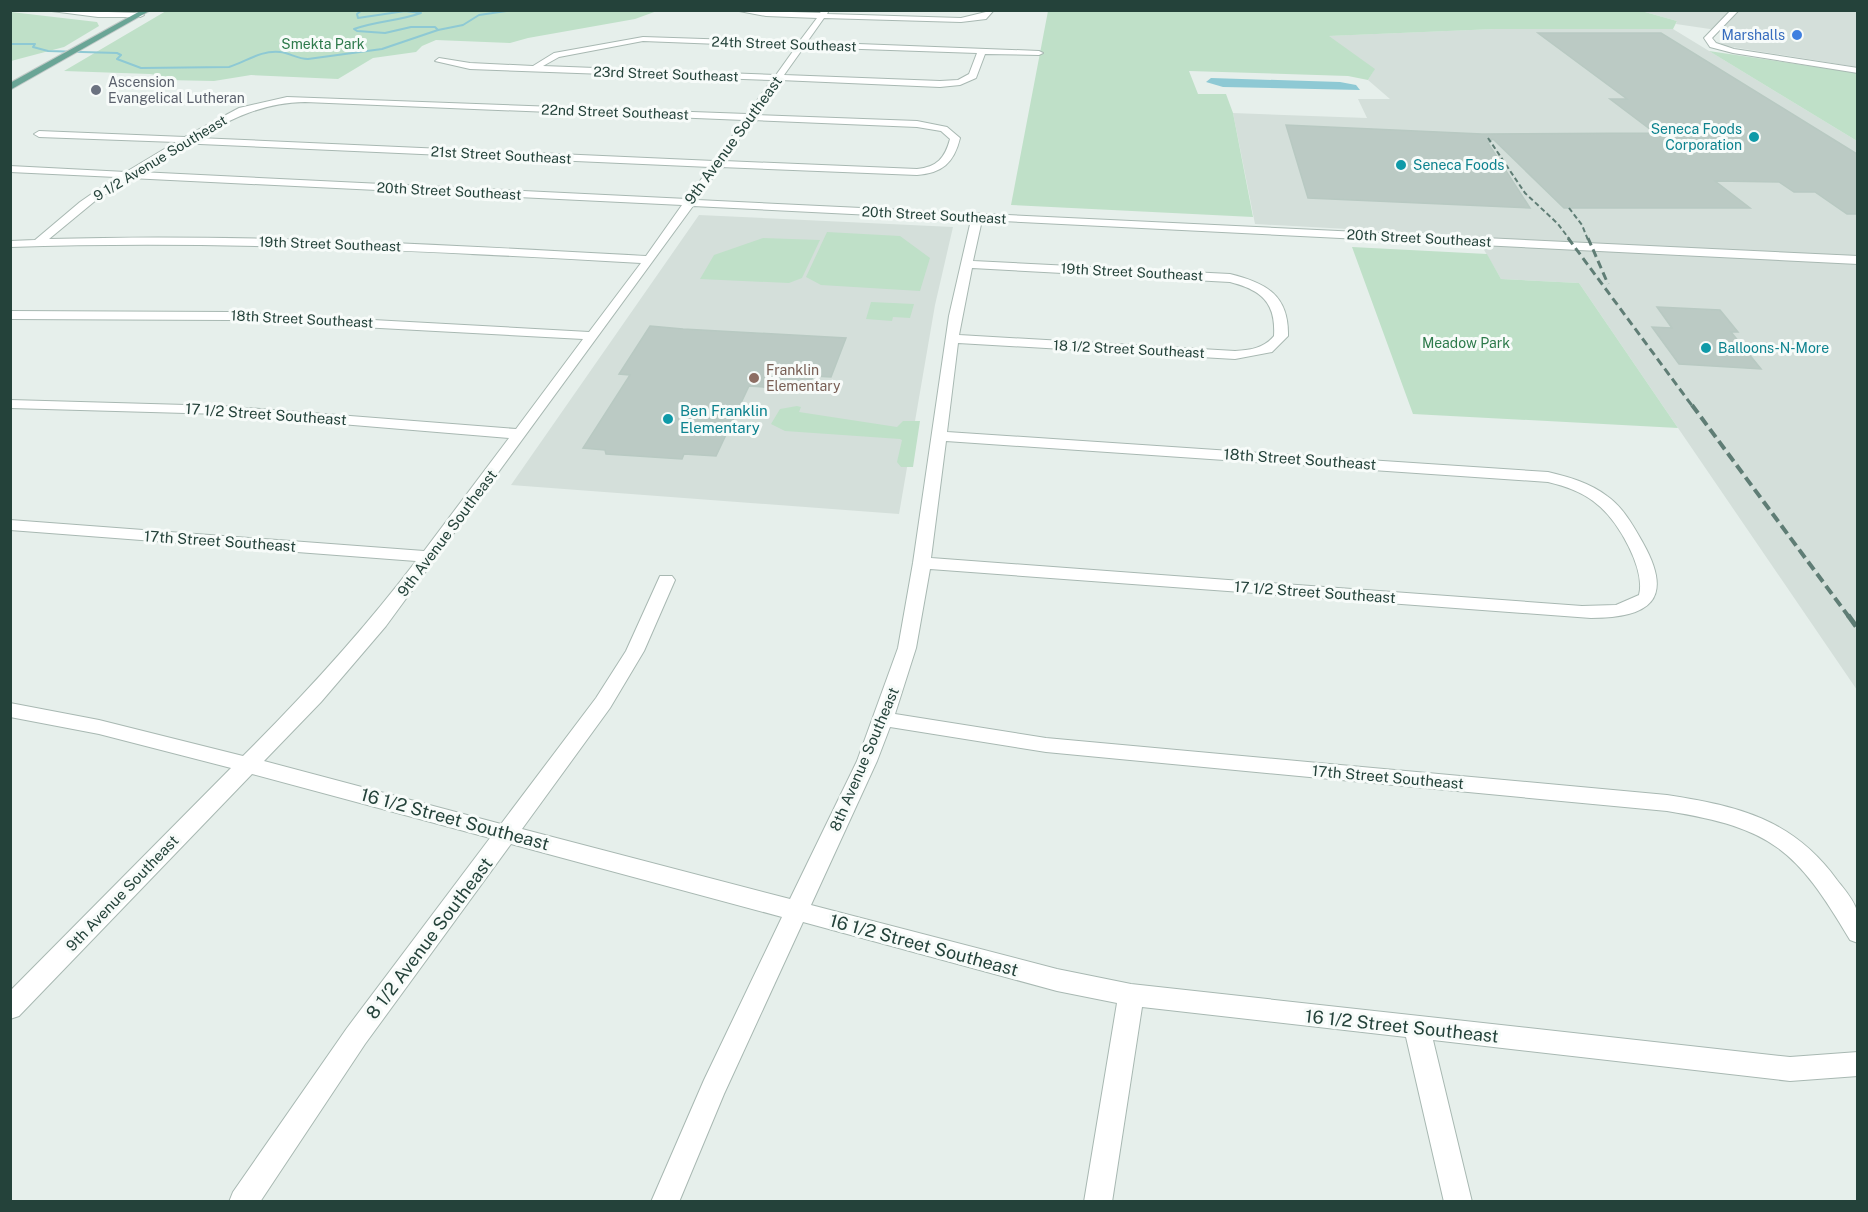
<svg xmlns="http://www.w3.org/2000/svg" width="1868" height="1212" viewBox="0 0 1868 1212" font-family="'Public Sans',sans-serif">
<rect width="100%" height="100%" fill="#e6efeb"/>
<!-- built -->
<g fill="#d4dfda">
<polygon points="1629,11 1857,11 1857,67 1720,45 1730,32 1676,24 1677,21 1645,12"/>
<polygon points="1495,29 1673,29 1857,141 1857,690 1579,283 1501,279 1476,236 1255,224 1233,113 1367,118 1358,99 1390,99 1368,80 1374,70 1327,36"/>
<polygon points="699,215 953,227 935,305 899,514 511,485"/>
</g>
<!-- green -->
<g fill="#bfe0c8">
<polygon points="1629,10 1645,12 1677,21 1673,29 1495,29 1329,36 1375,69 1368,80 1348,76 1189,71 1198,94 1226,94 1233,113 1253,217 1011,205 1048,11"/>
<polygon points="166,11 166,10 657,11 635,19 528,38 510,43 436,40 422,46 416,52 373,58 338,79 251,75 214,81 166,80 162,76 150,74 64,71"/>
<polygon points="11,12 97,22 99,26 64,47 11,61"/>
<polygon points="1709,51 1857,73 1857,141"/>
<polygon points="827,232 900,236 930,258 920,291 821,285 806,277"/>
<polygon points="763,238 820,240 802,278 789,283 700,279 714,255"/>
<polygon points="1352,247 1487,254 1501,279 1579,283 1678,428 1413,414"/>
<polygon points="871,302 914,304 910,318 893,317 892,321 866,319"/>
<polygon points="797,406 801,407 799,412 897,427 903,421 920,421 913,467 901,467 897,462 902,440 900,439 785,431 771,424 780,409"/>
</g>
<!-- water -->
<polygon fill="#8ec9d4" points="1211,78 1340,82 1356,85 1360,90 1223,87 1206,82"/>
<g fill="none" stroke-linecap="round" stroke-linejoin="round">
<!-- stream -->
<g stroke="#8ec9d4" stroke-width="2">
<path d="M 362,10 L 357,14 L 358,18 L 405,11 L 421,13 C 399,21 376,21 354,29 L 357,31 L 385,33 L 411,27 L 435,27 L 438,30"/>
<path d="M 10,44 L 35,44 L 33,47 L 48,51 L 117,53 L 121,55 L 117,59 L 141,68 L 229,67 C 246,62 260,50 280,52 C 290,53 297,59 308,59 L 382,49 L 438,30 L 463,25 L 479,15 L 513,10"/>
</g>
</g>
<!-- building -->
<g fill="#bbcac4" stroke="#b8c9c2" stroke-width="1.5">
<polygon points="1538,33 1661,33 1857,154 1857,214 1847,214 1815,192 1794,192 1779,182 1715,181 1750,208 1564,208 1493,139 1488,143 1530,208 1308,198 1286,125 1482,134 1655,133 1610,99 1627,99"/>
<polygon points="1657,307 1720,310 1738,332 1731,332 1761,369 1679,364 1652,327 1672,328"/>
<polygon points="650,326 683,329 846,338 831,377 813,376 808,390 749,386 716,456 684,454 682,459 606,454 605,450 583,448 630,375 619,374"/>
</g>
<g fill="none" stroke-linecap="round" stroke-linejoin="round">
<!-- minor casing -->
<g stroke="#a8b8b2" stroke-width="2">
<g id="minor">
<polygon points="44,10 140,13 144,15 140,17 98,17"/>
<path d="M 734,10 L 820,13 L 822,10 L 829,10 L 827,14 L 961,18 L 994,10 L 986,19 L 961,22 L 824,18 L 807,42 L 1039,51 L 1043,53 L 1039,55 L 985,54 L 976,78 L 960,85 L 940,87 L 780,80 L 757,115 L 917,121 L 947,127 L 960,138 C 954,163 942,173 917,175 L 720,167 L 697,200 L 1858,256 L 1858,264 L 982,220 L 973,261 L 1230,274 C 1266,283 1289,295 1288,336 L 1272,352 L 1235,359 L 958,343 L 947,432 L 1548,472 C 1569,477 1590,483 1607,496 C 1623,507 1634,527 1643,543 C 1675,600 1649,618 1591,618 L 930,569 L 916,648 L 895,714 L 1046,738 L 1667,795 C 1738,806 1793,819 1837,880 C 1844,889 1854,900 1857,911 C 1860,920 1858,934 1858,943 L 1850,940 C 1796,849 1772,828 1667,811 L 1046,752 L 890,727 L 877,761 L 811,905 L 1057,969 L 1131,984 L 1790,1057 L 1858,1052 L 1858,1076 L 1790,1081 L 1433,1040 L 1472,1202 L 1444,1202 L 1406,1037 L 1142,1007 L 1112,1202 L 1084,1202 L 1117,1003 L 1057,991 L 803,922 L 724,1094 L 679,1202 L 651,1202 L 704,1080 L 782,917 L 511,844 L 365,1044 L 260,1202 L 229,1202 L 233,1192 L 347,1028 L 490,838 L 252,774 L 19,1016 L 10,1019 L 10,991 L 231,768 L 99,734 L 10,717 L 10,703 L 99,720 L 243,756 C 305,694 363,631 416,561 L 10,530 L 10,520 L 424,551 L 509,438 L 221,414 L 10,408 L 10,400 L 221,406 L 516,429 L 583,339 L 229,320 L 10,319 L 10,311 L 229,312 L 589,332 L 641,263 C 430,251 221,240 10,247 L 10,241 L 35,240 L 80,202 L 116,177 L 10,172 L 10,166 L 126,172 L 176,142 L 39,137 L 34,134 L 39,131 L 185,137 L 239,108 L 287,97 L 747,114 L 772,80 L 470,69 L 435,61 L 439,58 L 470,63 L 533,66 L 554,53 L 643,37 L 799,42 L 817,18 L 766,16 ZM 643,41 L 796,47 L 776,75 L 543,66 L 559,57 ZM 804,47 L 977,53 L 969,74 L 958,80 L 940,81 L 784,75 ZM 305,102 L 744,120 L 714,161 L 198,138 C 233,117 264,103 305,102 ZM 753,120 L 917,127 L 941,131 L 950,139 C 945,158 937,167 917,169 L 724,161 ZM 189,143 L 200,144 L 710,167 L 687,199 L 140,172 ZM 130,178 L 682,205 L 646,256 C 447,245 248,233 49,239 L 95,201 ZM 693,206 L 971,220 L 949,316 L 913,563 L 898,648 L 857,761 L 790,899 L 522,829 L 610,708 L 644,651 L 675,580 L 672,576 L 660,576 L 626,651 L 596,698 L 501,824 L 264,761 L 321,702 L 386,626 ZM 972,268 L 1230,282 C 1261,290 1276,302 1274,336 C 1264,348 1251,350 1235,351 L 959,335 ZM 946,441 L 1548,482 C 1565,486 1585,493 1598,505 C 1618,521 1646,569 1639,595 L 1616,605 L 1582,606 L 931,558 Z"/>
<polygon points="1731,10 1739,10 1712,38 1716,43 1734,49 1858,68 1858,73 1733,53 1710,47 1704,38"/>
</g>
</g>
<!-- major casing -->
<g stroke="#c2cac8" stroke-width="2">
<polygon id="major" points="142,10 151,10 10,90 10,83"/>
</g>
<!-- minor -->
<use href="#minor" fill="#fff" fill-rule="evenodd"/>
<!-- major -->
<use href="#major" fill="#6aa596" fill-rule="evenodd"/>
<!-- rail-far3 -->
<g stroke="#5f7d75" stroke-width="2" stroke-dasharray="5 3" stroke-linecap="butt">
<polyline points="1488,138 1525,193 1558,224 1570,240"/>
<polyline points="1569,208 1582,225 1588,240"/>
</g>
<!-- rail-far2 -->
<g stroke="#5f7d75" stroke-width="3" stroke-dasharray="8 4.5" stroke-linecap="butt">
<polyline points="1568,238 1693,407"/>
<polyline points="1588,238 1608,284"/>
</g>
<!-- rail-far1 -->
<polyline stroke="#5f7d75" stroke-width="4" stroke-dasharray="10 5" stroke-linecap="butt" points="1692,405 1849,617"/>
<!-- rail -->
<polyline stroke="#5f7d75" stroke-width="5" stroke-dasharray="14 7" stroke-linecap="butt" points="1848,615 1858,629"/>
</g>
<!-- markers -->
<circle fill="#3f7fe0" stroke="#f7fbf9" stroke-width="2" cx="1797" cy="35" r="6"/>
<circle fill="#6b7280" stroke="#f7fbf9" stroke-width="2" cx="96" cy="90" r="6"/>
<g fill="#0f9aa8" stroke="#f7fbf9" stroke-width="2">
<circle cx="1754" cy="137" r="6"/>
<circle cx="1401" cy="165" r="6"/>
<circle cx="1706" cy="348" r="6"/>
<circle cx="668" cy="419" r="6"/>
</g>
<circle fill="#8d6e63" stroke="#f7fbf9" stroke-width="2" cx="754" cy="378" r="6"/>
<g text-anchor="middle" dominant-baseline="central" stroke-width="6" stroke-linejoin="round" paint-order="stroke">
<!-- far-shop labels -->
<g font-size="14" fill="#366cbe" stroke="#f7fbf9" text-anchor="end">
<text x="1785" y="35">Marshalls</text>
</g>
<!-- far-park labels -->
<g font-size="14" fill="#2d7a4b" stroke="#f7fbf9">
<text x="323" y="44">Smekta Park</text>
<text x="1466" y="343">Meadow Park</text>
</g>
<!-- far-street labels -->
<g font-size="14" fill="#24423a" stroke="#f7fbf9">
<text transform="translate(784 44) rotate(2)">24th Street Southeast</text>
<text transform="translate(666 74) rotate(2)">23rd Street Southeast</text>
<text transform="translate(615 112) rotate(2)">22nd Street Southeast</text>
<text transform="translate(501 155) rotate(3)">21st Street Southeast</text>
<text transform="translate(160 158) rotate(-31)">9 1/2 Avenue Southeast</text>
<text transform="translate(449 191) rotate(3)">20th Street Southeast</text>
<text transform="translate(934 215) rotate(3)">20th Street Southeast</text>
<text transform="translate(1419 238) rotate(3)">20th Street Southeast</text>
<text transform="translate(330 244) rotate(2)">19th Street Southeast</text>
<text transform="translate(1132 272) rotate(3)">19th Street Southeast</text>
<text transform="translate(302 319) rotate(3)">18th Street Southeast</text>
<text transform="translate(1129 349) rotate(3)">18 1/2 Street Southeast</text>
</g>
<!-- far-worship labels -->
<g font-size="14" fill="#5b616d" stroke="#f7fbf9" text-anchor="start">
<text x="108" y="82">Ascension<tspan x="108" dy="16">Evangelical Lutheran</tspan></text>
</g>
<!-- far-culture labels -->
<g font-size="14" fill="#0d838f" stroke="#f7fbf9" text-anchor="start">
<text x="1742" y="129" text-anchor="end">Seneca Foods<tspan x="1742" dy="16">Corporation</tspan></text>
<text x="1413" y="165">Seneca Foods</text>
<text x="1718" y="348">Balloons-N-More</text>
</g>
<!-- far-education labels -->
<g font-size="14" fill="#785e54" stroke="#f7fbf9" text-anchor="start">
<text x="766" y="370">Franklin<tspan x="766" dy="16">Elementary</tspan></text>
</g>
<!-- street labels -->
<g font-size="15" fill="#24423a" stroke="#f7fbf9">
<text transform="translate(733 140) rotate(-54)">9th Avenue Southeast</text>
<text transform="translate(266 414) rotate(4)">17 1/2 Street Southeast</text>
<text transform="translate(1300 459) rotate(4)">18th Street Southeast</text>
<text transform="translate(447 533) rotate(-53)">9th Avenue Southeast</text>
<text transform="translate(220 541) rotate(4)">17th Street Southeast</text>
<text transform="translate(1315 592) rotate(4)">17 1/2 Street Southeast</text>
<text transform="translate(864 759) rotate(-67)">8th Avenue Southeast</text>
<text transform="translate(1388 777) rotate(5)">17th Street Southeast</text>
<text transform="translate(122 893) rotate(-46)">9th Avenue Southeast</text>
</g>
<!-- culture labels -->
<g font-size="15" fill="#0d838f" stroke="#f7fbf9" text-anchor="start">
<text x="680" y="410">Ben Franklin<tspan x="680" dy="17">Elementary</tspan></text>
</g>
<!-- near-street labels -->
<g font-size="18" fill="#24423a" stroke="#f7fbf9">
<text transform="translate(455 819) rotate(15)">16 1/2 Street Southeast</text>
<text transform="translate(429 938) rotate(-53)">8 1/2 Avenue Southeast</text>
<text transform="translate(924 945) rotate(15)">16 1/2 Street Southeast</text>
<text transform="translate(1402 1026) rotate(6)">16 1/2 Street Southeast</text>
</g>
</g>
<!-- border -->
<rect width="1868" height="1212" fill="none" stroke="#24423a" stroke-width="24"/>
</svg>
